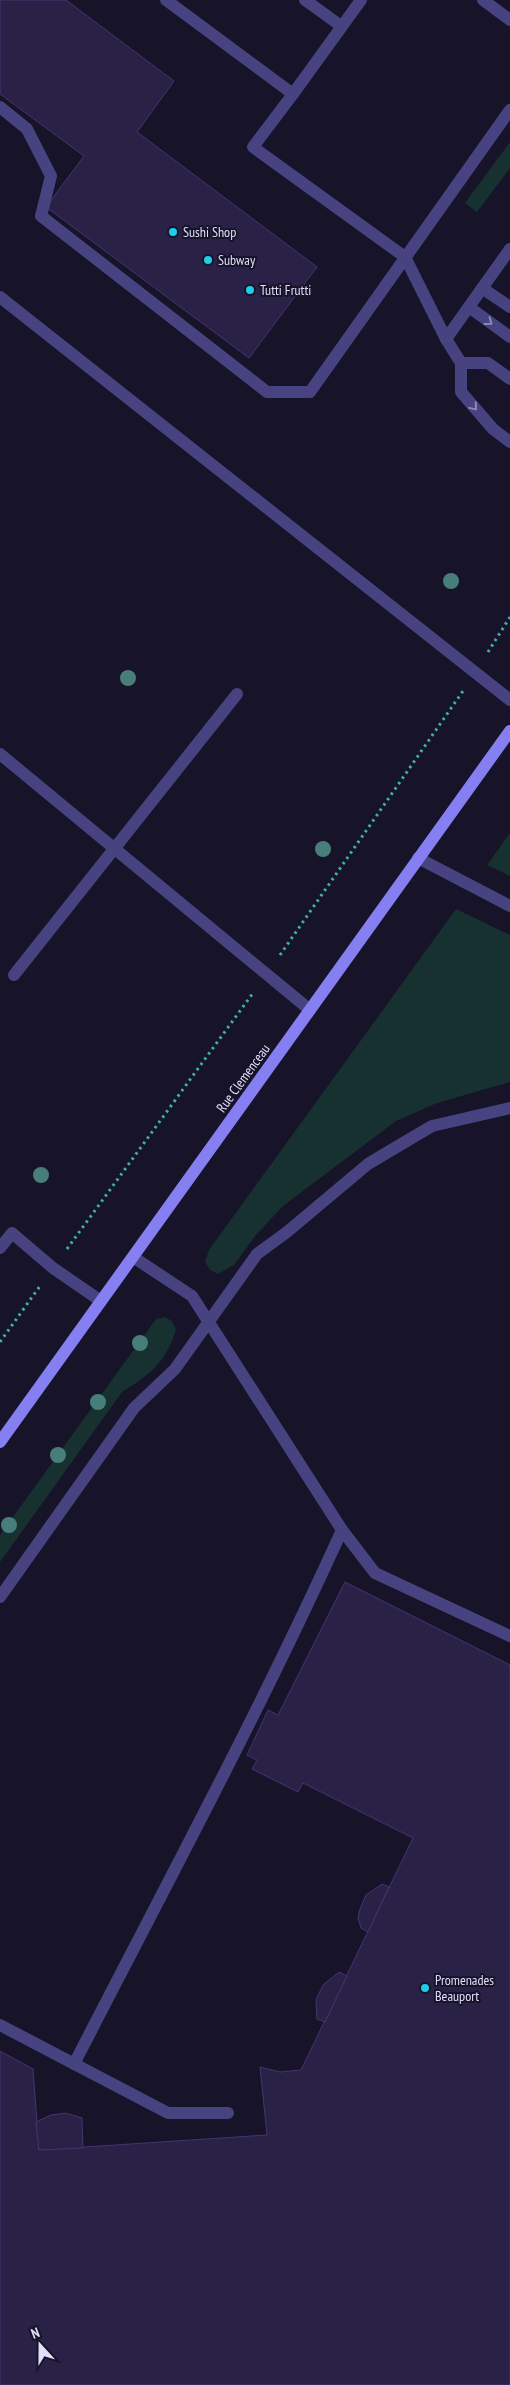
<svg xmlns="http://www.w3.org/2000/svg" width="510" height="2385" viewBox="0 0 510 2385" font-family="'PT Sans Narrow',sans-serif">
<rect width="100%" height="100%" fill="#171328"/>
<!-- green -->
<g fill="#173131">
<polygon points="510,142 510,168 477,212 465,203"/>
<polygon points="510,833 510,876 487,865"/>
<polygon points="456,909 510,935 510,1082 437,1103 396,1121 283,1206 255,1236 234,1265 218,1274 210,1270 205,1262 209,1250"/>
<path d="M 165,1317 L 172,1321 L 176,1330 C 165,1363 151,1374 122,1392 L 0,1562 L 0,1535 L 156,1319 Z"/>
</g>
<!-- building -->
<g fill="#2a2147" stroke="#433670">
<polygon points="0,0 66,0 174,81 137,132 317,267 249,358 46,207 84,156 0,94"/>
<polygon points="345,1582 510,1665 510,2385 0,2385 0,2051 33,2069 39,2150 267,2135 260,2067 280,2072 301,2070 413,1838 303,1783 298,1792 252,1769 257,1760 247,1755 268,1710 278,1715"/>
<polygon points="382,1884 389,1887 368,1932 361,1928 358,1918 360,1909 366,1895"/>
<polygon points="339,1972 347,1976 325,2022 317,2019 316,2000 323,1985"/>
<polygon points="66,2113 82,2118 83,2148 39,2150 36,2122 51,2115"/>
</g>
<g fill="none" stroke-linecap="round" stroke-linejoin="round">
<!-- path -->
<g stroke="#3eafab" stroke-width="3" stroke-dasharray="2.5 4" stroke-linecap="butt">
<polyline points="488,652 510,617"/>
<polyline points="280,955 463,691"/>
<polyline points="67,1249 253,993"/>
<polyline points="0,1342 40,1286"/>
</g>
<!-- lane -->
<g stroke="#474381" stroke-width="12">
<polyline points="166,0 293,94 361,0"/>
<polyline points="305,0 341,26"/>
<polyline points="483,0 510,20"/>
<polyline points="293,94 253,147 405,257 446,339 461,363 461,392 493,429 510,442"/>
<polyline points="0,107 27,129 51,176 41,216 267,392 310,392 510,110"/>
<polyline points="482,288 510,307"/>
<polyline points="0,297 510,700"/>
<polyline points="469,307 510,337"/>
<polyline points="446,339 510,249"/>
<polyline points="461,363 488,363 510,379"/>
<polyline points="0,754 310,1010"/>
<polyline points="418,858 510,906"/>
<polyline points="14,975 237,694"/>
<polyline points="0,1248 12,1233 53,1268 101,1301"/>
<polyline points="133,1257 192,1296 342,1530 375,1573 510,1636"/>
<polyline points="0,1597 134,1408 175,1369 257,1254 287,1232 368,1164 388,1152 432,1126 510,1108"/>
<polyline points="0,2025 168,2113 228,2113"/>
<path d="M 74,2064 C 165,1887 260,1711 342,1530"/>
</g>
<!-- secondary -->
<polyline stroke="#857ff1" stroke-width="12" points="0,1442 510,731"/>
</g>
<!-- trees -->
<g fill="#487e7a">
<circle cx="451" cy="581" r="8"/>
<circle cx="128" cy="678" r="8"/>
<circle cx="323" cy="849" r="8"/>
<circle cx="41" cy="1175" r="8"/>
<circle cx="140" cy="1343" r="8"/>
<circle cx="98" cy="1402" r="8"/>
<circle cx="58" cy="1455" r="8"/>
<circle cx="9" cy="1525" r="8"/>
</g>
<!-- one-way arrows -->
<defs><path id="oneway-chevron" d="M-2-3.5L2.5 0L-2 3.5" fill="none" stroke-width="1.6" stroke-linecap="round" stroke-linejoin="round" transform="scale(1.25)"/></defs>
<g stroke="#8d88b8">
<use href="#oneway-chevron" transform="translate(489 322) rotate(36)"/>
<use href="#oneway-chevron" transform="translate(474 407) rotate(50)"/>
</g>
<!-- markers -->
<g fill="#1ecde7" stroke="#171328" stroke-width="2">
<circle cx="173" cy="232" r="5"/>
<circle cx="208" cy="260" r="5"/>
<circle cx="250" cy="290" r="5"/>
<circle cx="425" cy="1988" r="5"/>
</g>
<g text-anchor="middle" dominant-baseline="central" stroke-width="4" stroke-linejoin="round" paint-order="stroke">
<!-- poi labels -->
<g font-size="14" fill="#e2ddfb" stroke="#171328" text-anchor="start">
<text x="183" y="232">Sushi Shop</text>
<text x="218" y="260">Subway</text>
<text x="260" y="290">Tutti Frutti</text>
<text x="435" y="1980">Promenades<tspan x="435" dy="16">Beauport</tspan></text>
</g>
<!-- street labels -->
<g font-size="14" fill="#e2ddfb" stroke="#171328">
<text transform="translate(243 1078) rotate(-54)">Rue Clemenceau</text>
</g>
</g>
<!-- north arrow -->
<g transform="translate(40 2345) rotate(339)" stroke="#171328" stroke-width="4" paint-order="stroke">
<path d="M0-4L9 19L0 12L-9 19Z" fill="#e2ddfb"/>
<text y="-8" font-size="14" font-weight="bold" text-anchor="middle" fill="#e2ddfb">N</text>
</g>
</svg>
